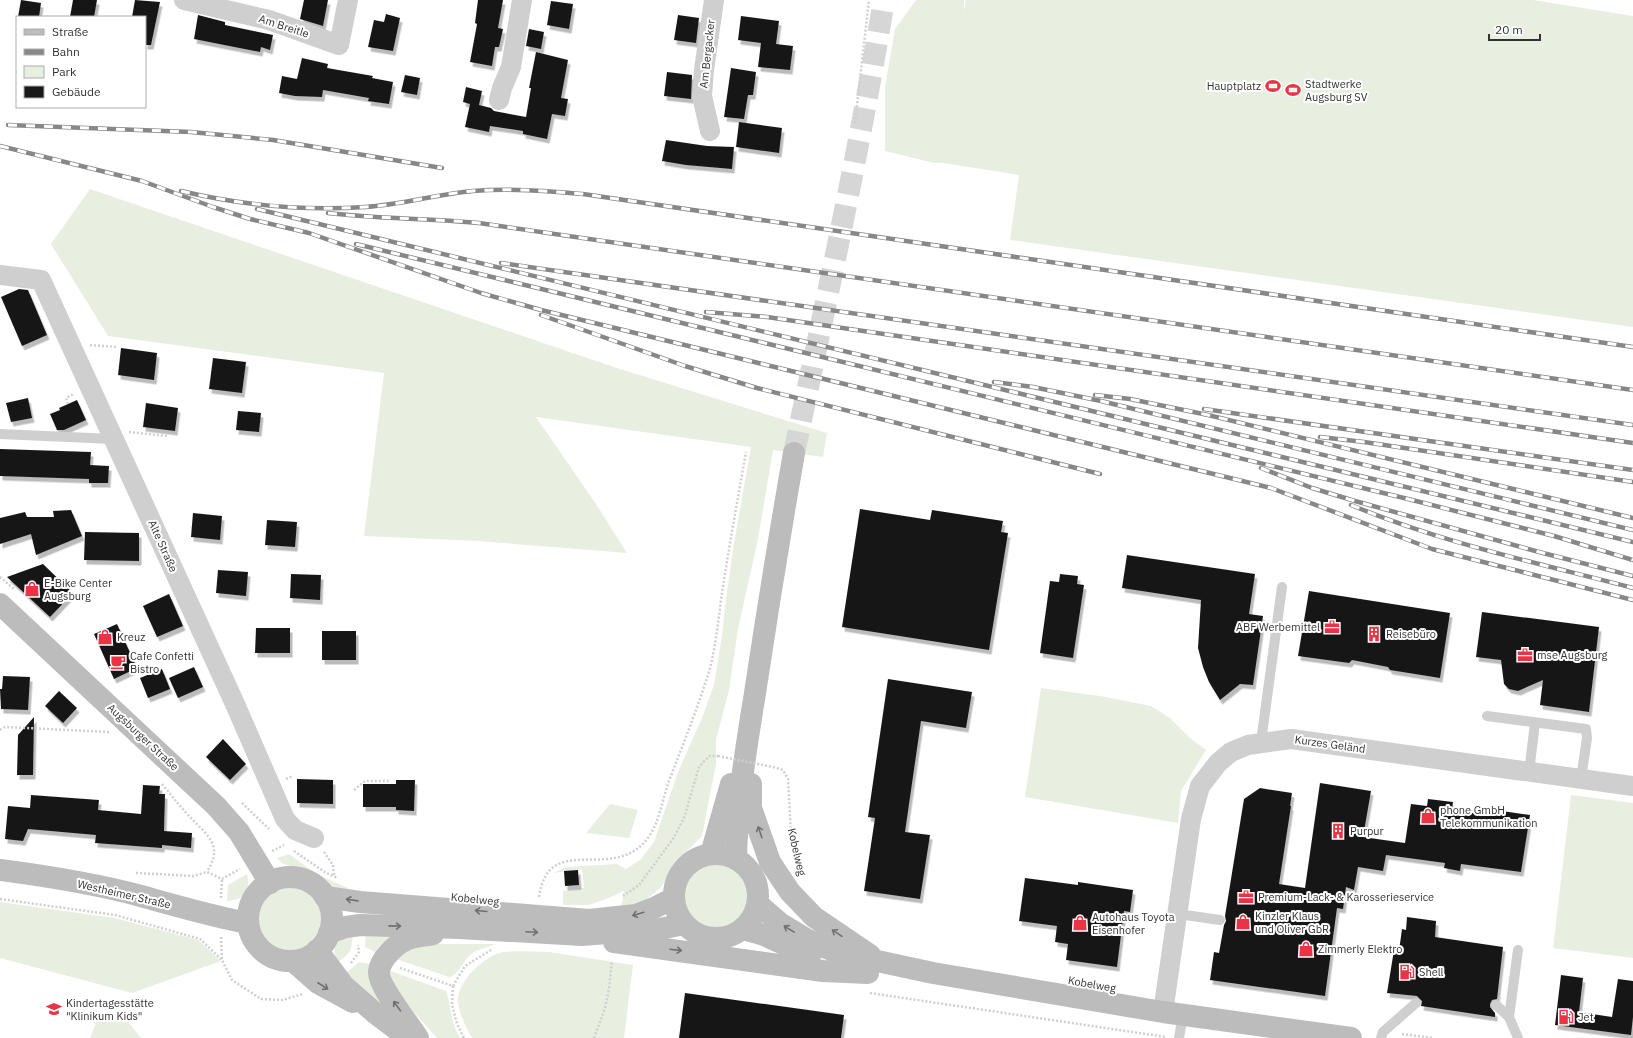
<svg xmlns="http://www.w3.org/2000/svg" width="1633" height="1038" viewBox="0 0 1633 1038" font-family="'IBM Plex Sans',sans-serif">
<defs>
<filter id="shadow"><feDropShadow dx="2.5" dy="4.5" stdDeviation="0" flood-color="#0004"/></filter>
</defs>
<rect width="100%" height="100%" fill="#fff"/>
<!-- green -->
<g fill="#e8efe0">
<polygon points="916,0 964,0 964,11 966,0 1533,0 1633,16 1633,327 1010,240 1019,175 943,163 934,163 885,151 885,87 895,29"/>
<polygon points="90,189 617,368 827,433 823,457 773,450 758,539 738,629 729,690 716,740 716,764 702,836 680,858 661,887 639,906 621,908 624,891 611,897 589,905 563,905 563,891 584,888 582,869 554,873 566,867 617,864 626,869 640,860 654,842 678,772 702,718 714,685 722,635 726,599 733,549 751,447 536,417 596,504 627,553 478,541 364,536 384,373 108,336 51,244"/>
<polygon points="1041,688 1100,696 1151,706 1170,718 1190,738 1206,750 1181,791 1178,823 1025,797"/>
<polygon points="1571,795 1633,803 1633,958 1553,948"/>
<polygon points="610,804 638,810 629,838 586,833"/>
<polygon points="289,854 316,874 350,889 351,896 331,888 310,873 282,863 277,858"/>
<circle cx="717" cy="896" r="33"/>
<path d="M 247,874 C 251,892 245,899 227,901 L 228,885 Z"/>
<circle cx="289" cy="919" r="33"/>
<polygon points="0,902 115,918 198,940 221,961 132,993 0,958"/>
<polygon points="366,932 393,936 380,945 375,952 365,947"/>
<path d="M 353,933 C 351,951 352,953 336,963 C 332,943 336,942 353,933 Z"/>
<path d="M 428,944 L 496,944 C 488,947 477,949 470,955 C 462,962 459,975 449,977 L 393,958 L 398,953 Z"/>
<path d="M 549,952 L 633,965 L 624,1038 L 472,1038 C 466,1028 460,1015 458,1003 C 456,983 481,959 499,953 C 510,950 536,952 549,952 Z"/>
<polygon points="359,962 371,964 381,1004 344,975"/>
<path d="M 388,970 L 446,991 C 452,1008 450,1022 460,1038 L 437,1038 L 395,991 Z"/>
<polygon points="98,1018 128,1022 141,1038 90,1038"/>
</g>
<!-- building -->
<g fill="#191919" filter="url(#shadow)">
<polygon points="21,0 41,3 39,17 18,17"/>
<polygon points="73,0 97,0 94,17 70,17"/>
<polygon points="135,0 160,2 151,45 145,45 145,17 132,17"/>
<polygon points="304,0 328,0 323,26 300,19"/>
<polygon points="478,0 503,0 498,28 503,29 499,47 495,47 492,66 470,62 477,24 475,23"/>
<polygon points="551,1 573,4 569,29 547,25"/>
<polygon points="386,14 400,18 393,51 368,47 374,20 384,22"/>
<polygon points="198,15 225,22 225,25 273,35 270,50 261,47 260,52 194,39"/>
<polygon points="678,15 699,18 696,43 674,40"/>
<polygon points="741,16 779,21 776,44 793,46 790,70 758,67 761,43 738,40"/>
<polygon points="529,29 544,32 541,49 526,46"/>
<polygon points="536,52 568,60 561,98 568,99 565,116 552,114 547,139 523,134 523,131 490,126 489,132 465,127 470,104 463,102 466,87 482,91 479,105 491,108 494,111 526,117 531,88 529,88"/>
<polygon points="302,58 328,64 327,68 373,76 372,78 393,82 389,104 368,101 369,98 323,90 322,97 295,96 279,93 282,76 297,79"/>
<polygon points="731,68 756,72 753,95 748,95 744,119 724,117"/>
<polygon points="667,72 692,75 691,99 664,96"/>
<polygon points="405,75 420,78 417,95 401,92"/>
<polygon points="739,122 782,128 779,153 736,147"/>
<polygon points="666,140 707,146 734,147 732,169 686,165 662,161"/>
<polygon points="19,289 28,290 47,335 22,346 1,297"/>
<polygon points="121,348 157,353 154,380 118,375"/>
<polygon points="213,358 246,362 242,393 209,389"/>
<polygon points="28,398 32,418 11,422 6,403"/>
<polygon points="77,400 86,420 64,430 57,430 50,414 60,410 59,408"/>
<polygon points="146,403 178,408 175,431 143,427"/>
<polygon points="238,411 261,413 259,432 236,430"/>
<polygon points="0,449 91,452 90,465 109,466 108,483 89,483 89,479 0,476"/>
<polygon points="860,509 930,520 932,510 1003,521 1001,532 1008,533 989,650 842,627"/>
<polygon points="71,510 82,536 36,555 31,534 0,544 0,518 25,512 27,517 54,517 53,511"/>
<polygon points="193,513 222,516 220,540 191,537"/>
<polygon points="267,520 297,522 295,547 265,545"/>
<polygon points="85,532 139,533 139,561 84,560"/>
<polygon points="1127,555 1255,574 1249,614 1263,616 1253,685 1240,684 1220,700 1209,682 1203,667 1198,648 1201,600 1122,588"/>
<polygon points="43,564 73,593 50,617 7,577"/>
<polygon points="218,570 248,572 246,596 216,593"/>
<polygon points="291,574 321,575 320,600 290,598"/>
<polygon points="1060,574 1078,576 1077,584 1084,585 1073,658 1040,653 1050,581 1059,582"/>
<polygon points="1309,591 1450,613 1440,678 1390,670 1388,667 1352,660 1349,663 1298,656"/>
<polygon points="169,594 183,626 157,637 143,606"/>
<polygon points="1482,612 1599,627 1589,712 1540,705 1543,680 1518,691 1509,689 1504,684 1501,660 1476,657"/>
<polygon points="117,624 137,668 114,679 94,634"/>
<polygon points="256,628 290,628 290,653 255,653"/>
<rect x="322" y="631" width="34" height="29"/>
<polygon points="194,667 203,687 178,698 169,678"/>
<polygon points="162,669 170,689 148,698 140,678"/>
<polygon points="3,676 30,677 28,710 1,709 0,689 2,689"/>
<polygon points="888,679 972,692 966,728 921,721 905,832 930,835 920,899 864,891 875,818 868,817"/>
<polygon points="59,691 77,708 63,723 45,706"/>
<polygon points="34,717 33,775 17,775 18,735"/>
<polygon points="223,739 246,764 230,780 206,757"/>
<polygon points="297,779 333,780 333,804 297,803"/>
<polygon points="396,780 415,780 414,811 396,810 396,807 363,807 363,784 396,784"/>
<polygon points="1320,783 1371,791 1363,837 1405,843 1411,804 1427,806 1428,799 1453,802 1452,810 1487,815 1488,809 1530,815 1521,872 1461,864 1460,871 1444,868 1445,863 1386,855 1383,871 1358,867 1354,890 1346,887 1343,909 1337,908 1325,996 1210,980 1214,952 1219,953 1224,925 1226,921 1225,916 1244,799 1260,788 1292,793 1290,806 1291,806 1279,884 1305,888"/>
<polygon points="143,785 160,786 159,794 165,794 164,831 192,833 191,848 162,845 162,848 95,843 96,835 28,829 23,841 5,839 8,806 30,808 31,795 99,800 98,810 141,814"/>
<polygon points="578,870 579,885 565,886 564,871"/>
<polygon points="1025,878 1078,885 1078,882 1133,890 1130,912 1124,911 1117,967 1066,960 1068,944 1055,942 1057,926 1019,921"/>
<polygon points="1407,917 1436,921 1435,937 1503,947 1497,999 1492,1000 1490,1004 1490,1007 1495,1013 1495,1017 1421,1006 1422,1001 1417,996 1387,993 1394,950 1399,951 1402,929 1406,930"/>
<polygon points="1561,975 1583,978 1579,1012 1612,1017 1618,979 1633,981 1633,1017 1631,1035 1555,1025"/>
<polygon points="685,993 844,1015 841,1038 679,1038"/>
</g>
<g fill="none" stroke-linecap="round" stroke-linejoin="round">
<!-- secondary-tunnel -->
<path stroke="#d6d6d6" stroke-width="22" stroke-dasharray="22 11" stroke-linecap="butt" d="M 794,453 C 826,302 859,152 884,0"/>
<!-- path -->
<g stroke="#cfcfcf" stroke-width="2.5" stroke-dasharray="2 2" stroke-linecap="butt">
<polyline points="855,123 869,0"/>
<polyline points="90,345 117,347"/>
<polyline points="68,404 66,398 74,394"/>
<polyline points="129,432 168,436"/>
<polyline points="0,577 14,589"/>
<polyline points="0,730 5,727 109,732"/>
<polyline points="773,767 783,770 788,779 791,834 800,870"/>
<polyline points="286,779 293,776"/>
<path d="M 162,784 C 171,795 179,805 189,816 C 196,824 209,834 213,845 C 216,855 212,863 207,872"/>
<polyline points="354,790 365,781 391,781"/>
<polyline points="242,803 269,829"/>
<polyline points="272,851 284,845"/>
<polyline points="294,851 326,873 338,878"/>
<polyline points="324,852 333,865 334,876"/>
<polyline points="136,873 193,876 207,872 222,879"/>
<polyline points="222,879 240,869"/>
<polyline points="623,896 639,885 673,839 684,818 699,767 709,756 718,756"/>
<path d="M 539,897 C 549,828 616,887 650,835 C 661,817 663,796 670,778 C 681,750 692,722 702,693 C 705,683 709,674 711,664 C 717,639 719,612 723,586 C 730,542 738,497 746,452"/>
<polyline points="221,898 222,879"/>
<polyline points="0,899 115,915 200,939 222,960"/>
<polyline points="221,937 222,960 232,980 261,999 282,1000 303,994"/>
<polyline points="351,963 359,952 358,945"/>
<polyline points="400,968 453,986"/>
<polyline points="453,986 465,966 491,950"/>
<polyline points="453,986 452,1005 457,1024 464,1038"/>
<polyline points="870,993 1166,1037"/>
<polyline points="1402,1034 1433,1038"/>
<polyline points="594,1038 605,1008 609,989 612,961"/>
</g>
<!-- lane -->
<g stroke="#cfcfcf" stroke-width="10">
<polyline points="0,434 113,439"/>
<polyline points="1487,716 1586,729 1587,738 1581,779"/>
<polyline points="1261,742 1282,587"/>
<polyline points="1529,772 1535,723"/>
<polyline points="1178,914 1220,920"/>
<polyline points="1518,950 1509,1017 1518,1038"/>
<polyline points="1496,1005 1509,1017"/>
<polyline points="1179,1038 1183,1015"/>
<polyline points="1381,1038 1383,1032 1416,1003"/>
</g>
<!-- street -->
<g stroke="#cfcfcf" stroke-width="20">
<polyline points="184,0 269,20 339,45 348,0"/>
<polyline points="499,100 502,88 511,67 522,0"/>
<polyline points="710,131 702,96 704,70 714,0"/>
<polyline points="0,275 41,280 235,704 285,819 295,830 314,838"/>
<polyline points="1163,1012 1191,819 1200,786 1218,763 1231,752 1248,745 1291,739 1633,786"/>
</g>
<!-- secondary -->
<g stroke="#bcbcbc" stroke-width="22">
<polyline points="0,604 216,806 239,832 270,883"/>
<polyline points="751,784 751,808 770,862 790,892 814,917 870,955"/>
<polyline points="711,854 731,784"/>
<circle cx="716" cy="896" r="42"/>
<path d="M 736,859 C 737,803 746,748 755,693 C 767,613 780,533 794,453"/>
<path d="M 0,870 C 46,876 96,884 141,896 C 177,906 211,916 248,923"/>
<circle cx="290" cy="919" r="42"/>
<polyline points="325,897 360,902 589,920 636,915 654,908 674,898"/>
<polyline points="758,904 781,924 806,939 831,950 854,956 933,973 1163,1012 1351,1038"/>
<polyline points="743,929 764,935 810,956"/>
<polyline points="329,933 346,927 360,925 459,928 582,935 660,929 684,924"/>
<polyline points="614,942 823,971 868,973"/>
<polyline points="317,950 344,986 375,1013 408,1038"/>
<polyline points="293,961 318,983 353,1002"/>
<path d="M 418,1038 C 410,1025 378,986 379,972 C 380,959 395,945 406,940 C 414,936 425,936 433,934"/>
</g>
<!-- rail casing -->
<g stroke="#878787" stroke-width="4.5">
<g id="rail">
<polyline points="8,125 191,132 273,140 442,168"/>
<polyline points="0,146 142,181 213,207 250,219 309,233 481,293 541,310 1271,488 1432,549 1633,600"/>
<path d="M 181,191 C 240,205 304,211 365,207 C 401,205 437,194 473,191 C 510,188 546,191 583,194 L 1633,347"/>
<polyline points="257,209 1633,542"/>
<path d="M 328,213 C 378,219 428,218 479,223 L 1633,390"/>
<polyline points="356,244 1408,499 1554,536 1633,560"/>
<polyline points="501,263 1633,425"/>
<polyline points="706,312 767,317 1633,443"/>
<polyline points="541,315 685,366 757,388 1100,474"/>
<polyline points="994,382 1033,387 1101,401 1633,530"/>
<polyline points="1095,395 1130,399 1208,415 1633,518"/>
<polyline points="1204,409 1633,470"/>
<polyline points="1320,437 1364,442 1633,482"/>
<polyline points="1261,468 1312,488 1355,501 1539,552 1633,576"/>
<path d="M 1351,505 C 1442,543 1538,563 1633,588"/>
</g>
</g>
<!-- rail -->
<use href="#rail" stroke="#fff" stroke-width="3" stroke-dasharray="9" stroke-linecap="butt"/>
<!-- path-bridge -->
<polyline stroke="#cfcfcf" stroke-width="2.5" stroke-dasharray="2 2" stroke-linecap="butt" points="718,756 773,767"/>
</g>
<!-- one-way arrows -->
<defs><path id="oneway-shaft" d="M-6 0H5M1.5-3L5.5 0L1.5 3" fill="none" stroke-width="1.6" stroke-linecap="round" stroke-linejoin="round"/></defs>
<g stroke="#707070">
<use href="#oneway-shaft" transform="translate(760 832) rotate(-109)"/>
<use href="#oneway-shaft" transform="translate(352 900) rotate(-172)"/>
<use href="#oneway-shaft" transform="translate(481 911) rotate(-175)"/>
<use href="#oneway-shaft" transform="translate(638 914) rotate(163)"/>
<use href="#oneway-shaft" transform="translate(395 926) rotate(1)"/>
<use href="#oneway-shaft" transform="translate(789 929) rotate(-149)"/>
<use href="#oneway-shaft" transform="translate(532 932) rotate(3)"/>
<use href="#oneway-shaft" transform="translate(837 933) rotate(-146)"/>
<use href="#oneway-shaft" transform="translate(676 950) rotate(7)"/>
<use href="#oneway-shaft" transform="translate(323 986) rotate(33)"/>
<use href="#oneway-shaft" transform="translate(397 1006) rotate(-126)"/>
</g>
<!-- icons -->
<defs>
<g id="stadium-bare" transform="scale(1.2)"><path d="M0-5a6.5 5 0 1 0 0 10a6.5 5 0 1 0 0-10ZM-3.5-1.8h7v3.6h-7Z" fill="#ea3344" stroke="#fff" stroke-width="2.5" paint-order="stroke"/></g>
<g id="shop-bare" transform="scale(1.2)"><path d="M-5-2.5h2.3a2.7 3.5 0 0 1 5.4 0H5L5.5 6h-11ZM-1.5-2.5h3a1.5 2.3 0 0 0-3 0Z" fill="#ea3344" stroke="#fff" stroke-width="2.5" paint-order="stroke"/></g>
<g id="office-bare" transform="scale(1.2)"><path d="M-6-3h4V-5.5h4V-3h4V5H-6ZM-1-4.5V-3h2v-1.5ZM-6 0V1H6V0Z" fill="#ea3344" stroke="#fff" stroke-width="2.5" paint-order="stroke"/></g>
<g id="building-bare" transform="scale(1.2)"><path d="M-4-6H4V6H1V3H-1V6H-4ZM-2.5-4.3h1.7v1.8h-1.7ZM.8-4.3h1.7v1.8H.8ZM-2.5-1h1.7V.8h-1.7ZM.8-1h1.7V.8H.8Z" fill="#ea3344" stroke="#fff" stroke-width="2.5" paint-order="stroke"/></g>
<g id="cafe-bare" transform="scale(1.2)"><path d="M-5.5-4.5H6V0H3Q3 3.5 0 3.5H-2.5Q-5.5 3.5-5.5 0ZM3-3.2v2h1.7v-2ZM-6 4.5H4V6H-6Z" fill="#ea3344" stroke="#fff" stroke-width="2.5" paint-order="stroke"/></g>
<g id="fuel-bare" transform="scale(1.2)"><path d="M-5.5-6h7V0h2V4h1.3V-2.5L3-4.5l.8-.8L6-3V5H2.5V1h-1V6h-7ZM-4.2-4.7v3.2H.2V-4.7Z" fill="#ea3344" stroke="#fff" stroke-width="2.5" paint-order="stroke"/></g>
<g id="school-bare" transform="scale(1.2)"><path d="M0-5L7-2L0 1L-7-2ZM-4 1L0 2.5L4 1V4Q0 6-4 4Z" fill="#ea3344" stroke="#fff" stroke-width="2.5" paint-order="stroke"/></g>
</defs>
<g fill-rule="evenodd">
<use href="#stadium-bare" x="1273" y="86"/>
<use href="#stadium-bare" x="1293" y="90"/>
<use href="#shop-bare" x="32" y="589"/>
<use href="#office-bare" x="1332" y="627"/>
<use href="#building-bare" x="1374" y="634"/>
<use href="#shop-bare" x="105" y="637"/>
<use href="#office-bare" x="1525" y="655"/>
<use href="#cafe-bare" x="118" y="662"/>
<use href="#shop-bare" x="1428" y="816"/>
<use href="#building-bare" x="1338" y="831"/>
<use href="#office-bare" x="1246" y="897"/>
<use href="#shop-bare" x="1243" y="922"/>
<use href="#shop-bare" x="1080" y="923"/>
<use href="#shop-bare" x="1306" y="949"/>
<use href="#fuel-bare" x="1407" y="972"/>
<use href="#school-bare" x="54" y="1009"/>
<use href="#fuel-bare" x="1566" y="1017"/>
</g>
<g text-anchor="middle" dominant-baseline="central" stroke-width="4" stroke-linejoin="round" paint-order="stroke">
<!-- street labels -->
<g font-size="11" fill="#323232" stroke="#fff">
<text transform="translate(284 26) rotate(18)">Am Breitle</text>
<text transform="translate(707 54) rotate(-84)">Am Bergacker</text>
<text transform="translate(163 546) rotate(66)">Alte Straße</text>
<text transform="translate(143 737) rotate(43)">Augsburger Straße</text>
<text transform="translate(1330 744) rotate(8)">Kurzes Geländ</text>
<text transform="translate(797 852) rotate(77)">Kobelweg</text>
<text transform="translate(124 894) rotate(13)">Westheimer Straße</text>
<text transform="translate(475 899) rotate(6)">Kobelweg</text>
<text transform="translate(1092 984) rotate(10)">Kobelweg</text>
</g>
<!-- poi labels -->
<g font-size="11" fill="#323232" stroke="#fff" text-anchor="start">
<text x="1305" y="84">Stadtwerke<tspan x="1305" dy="13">Augsburg SV</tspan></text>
<text x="1261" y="86" text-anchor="end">Hauptplatz</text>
<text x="44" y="583">E-Bike Center<tspan x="44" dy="13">Augsburg</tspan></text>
<text x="1320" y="627" text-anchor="end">ABF Werbemittel</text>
<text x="1386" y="634">Reisebüro</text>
<text x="117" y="637">Kreuz</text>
<text x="1537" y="655">mse Augsburg</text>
<text x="130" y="656">Cafe Confetti<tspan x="130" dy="13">Bistro</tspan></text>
<text x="1440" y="810">phone GmbH<tspan x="1440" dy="13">Telekommunikation</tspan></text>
<text x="1350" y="831">Purpur</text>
<text x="1258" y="897">Premium-Lack- &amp; Karosserieservice</text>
<text x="1255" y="916">Kinzler Klaus<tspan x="1255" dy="13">und Oliver GbR</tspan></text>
<text x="1092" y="917">Autohaus Toyota<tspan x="1092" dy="13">Eisenhofer</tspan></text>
<text x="1318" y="949">Zimmerly Elektro</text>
<text x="1419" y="972">Shell</text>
<text x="66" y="1003">Kindertagesstätte<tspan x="66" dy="13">"Klinikum Kids"</tspan></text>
<text x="1578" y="1017">Jet</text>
</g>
</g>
<!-- legend -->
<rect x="16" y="16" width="130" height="92" fill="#ffffff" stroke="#adadad"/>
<rect x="24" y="29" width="20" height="6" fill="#bcbcbc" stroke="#adadad"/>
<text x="52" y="36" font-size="12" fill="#323232">Straße</text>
<rect x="24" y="49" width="20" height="6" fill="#878787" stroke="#adadad"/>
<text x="52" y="56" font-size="12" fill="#323232">Bahn</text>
<rect x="24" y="66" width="20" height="12" fill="#e8efe0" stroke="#adadad"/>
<text x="52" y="76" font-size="12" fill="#323232">Park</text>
<rect x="24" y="86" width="20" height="12" fill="#191919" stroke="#adadad"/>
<text x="52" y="96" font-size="12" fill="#323232">Gebäude</text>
<!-- scale -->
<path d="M1489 34v6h51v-6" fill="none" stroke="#323232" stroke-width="2"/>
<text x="1495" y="34" font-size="12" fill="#323232" stroke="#ffffff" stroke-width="3" paint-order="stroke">20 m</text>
</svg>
